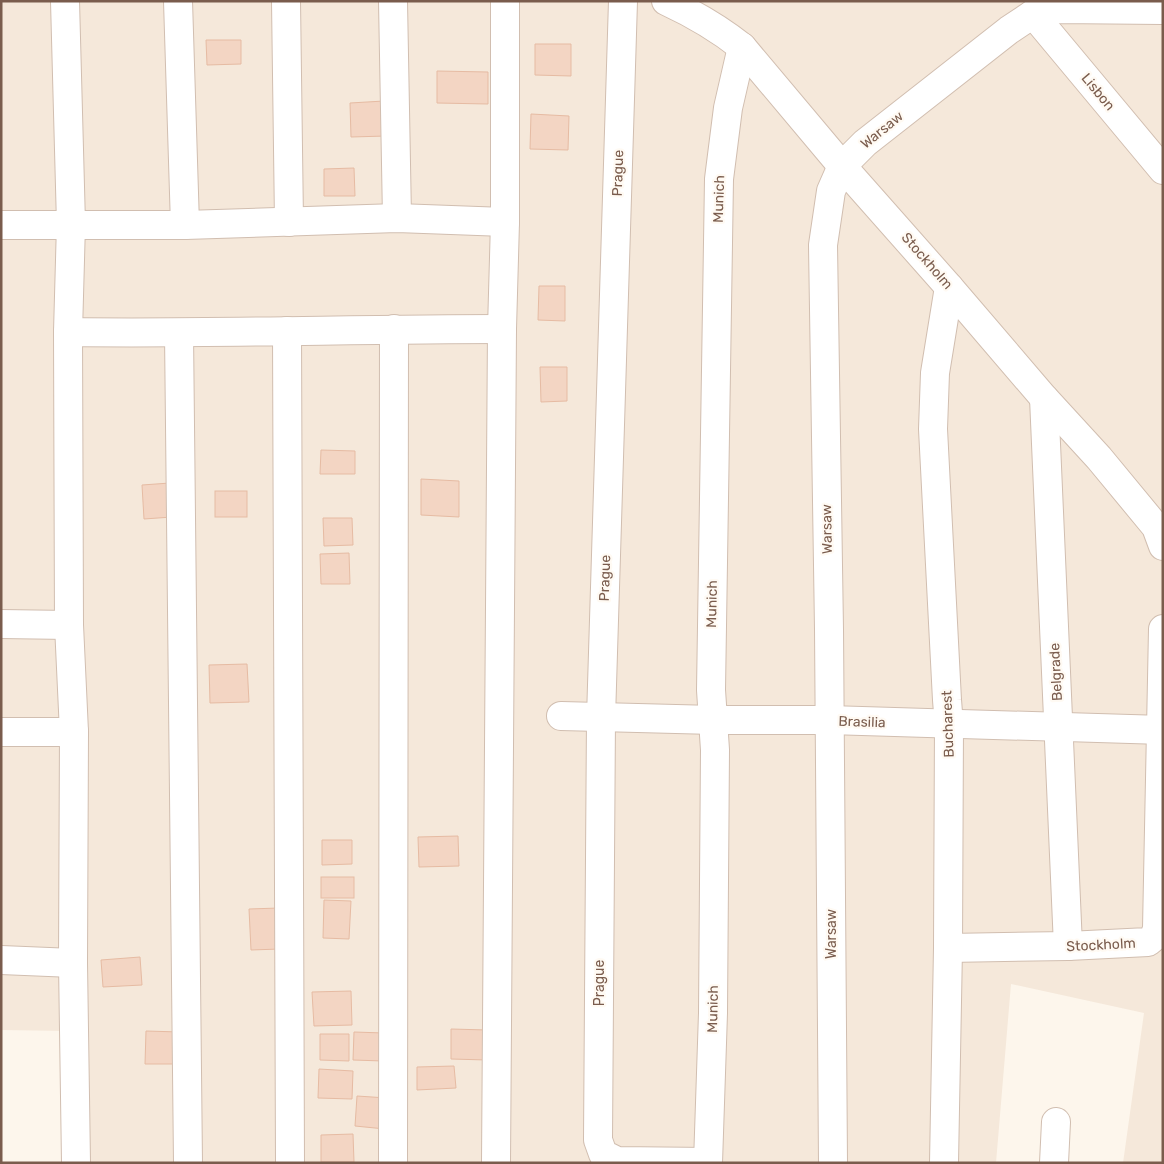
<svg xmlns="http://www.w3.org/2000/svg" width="1164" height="1164" viewBox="0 0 1164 1164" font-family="Rubik,sans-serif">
<rect width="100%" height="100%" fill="#fdf6ec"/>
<!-- residential -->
<polygon fill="#f5e8da" points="1,1 1163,1 1163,1163 1123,1163 1144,1013 1011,984 996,1163 67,1163 69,1031 1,1030"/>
<!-- building -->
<g fill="#f3d5c3" stroke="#e6bba3">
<polygon points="206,40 241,40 241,64 207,65"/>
<polygon points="535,44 571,44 571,76 535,75"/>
<polygon points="437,71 488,72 488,104 437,103"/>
<polygon points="384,101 386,136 351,137 350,103"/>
<polygon points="531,114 569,116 568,150 530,149"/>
<polygon points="354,168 355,196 324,196 324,169"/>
<polygon points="539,286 565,286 565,321 538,320"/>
<polygon points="540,367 567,367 567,401 541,402"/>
<polygon points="321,450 355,451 355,474 320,474"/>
<polygon points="421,479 459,481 459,517 421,515"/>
<polygon points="170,483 172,517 144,519 142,485"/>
<rect x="215" y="491" width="32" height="26"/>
<polygon points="323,518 352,518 353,545 324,546"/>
<polygon points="349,553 350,584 321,584 320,554"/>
<polygon points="247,664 249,702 210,703 209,665"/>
<polygon points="458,836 459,866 419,867 418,837"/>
<polygon points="322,840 352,840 352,864 322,865"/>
<rect x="321" y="877" width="33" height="21"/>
<polygon points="324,900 351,901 349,939 323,938"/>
<polygon points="279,908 280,949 251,950 249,909"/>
<polygon points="140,957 142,985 103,987 101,960"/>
<polygon points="351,991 352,1025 314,1026 312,992"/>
<polygon points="451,1029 487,1030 487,1060 451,1059"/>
<polygon points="146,1031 180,1032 179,1064 145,1064"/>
<polygon points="354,1032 384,1033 383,1061 353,1060"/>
<polygon points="320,1034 349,1034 349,1061 320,1060"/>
<polygon points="454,1066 456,1088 417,1090 417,1067"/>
<polygon points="319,1069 353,1071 352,1099 318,1098"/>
<polygon points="357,1096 387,1098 385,1129 355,1126"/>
<polygon points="353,1134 354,1162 321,1162 321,1135"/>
</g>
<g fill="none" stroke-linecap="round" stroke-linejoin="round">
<!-- minor casing -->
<g stroke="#d1beb0" stroke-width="30">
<g id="minor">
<polyline points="65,1 71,224 68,332 69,625 74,732 73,963 76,1163"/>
<polyline points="178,1 185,225"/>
<polyline points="286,1 289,222"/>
<polyline points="393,1 397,218"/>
<polyline points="623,1 601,718 598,1140 603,1154 617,1161 708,1162"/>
<path d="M 666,1 C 694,14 718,28 742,47 L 842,166 L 949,287 L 1044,398 L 1099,458 L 1156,527 L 1163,546"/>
<polyline points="1033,14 1163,170"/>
<polyline points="1,225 185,225 397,218 505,222"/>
<polyline points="287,331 290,1163"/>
<path d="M 68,332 C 213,334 357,329 502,329"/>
<polyline points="179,333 188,1163"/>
<polyline points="1044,398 1068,946"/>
<polyline points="1,624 69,625"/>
<polyline points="561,716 714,720 829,720 1163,730"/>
<polyline points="1,732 74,732"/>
<polyline points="948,948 1068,946 1148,942 1154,937 1157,929 1163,629"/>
<polyline points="1,960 73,963"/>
<polyline points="393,1163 394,329"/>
<polyline points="496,1163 502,329 505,222 505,1"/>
<polyline points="708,1163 713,1013 715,750 711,690 719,179 728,108 742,47"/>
<polyline points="833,1163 829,629 823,245 831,191 842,166 865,143 1009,30 1033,14 1057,9 1163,10"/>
<polyline points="944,1163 948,948 949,725 947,700 933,429 935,373 949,287"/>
<polyline points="1054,1163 1056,1122"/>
</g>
</g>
<!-- minor -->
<use href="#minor" stroke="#fff" stroke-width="28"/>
</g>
<g text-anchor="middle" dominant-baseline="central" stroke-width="4.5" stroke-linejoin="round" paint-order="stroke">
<!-- street labels -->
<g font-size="14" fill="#7a5c4d" stroke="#fffaf3">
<text transform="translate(1098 92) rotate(50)">Lisbon</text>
<text transform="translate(882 130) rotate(-39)">Warsaw</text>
<text transform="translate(618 173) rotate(-88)">Prague</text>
<text transform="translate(719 199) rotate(-88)">Munich</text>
<text transform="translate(927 261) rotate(49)">Stockholm</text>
<text transform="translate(827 529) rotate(-91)">Warsaw</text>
<text transform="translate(605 578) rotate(-88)">Prague</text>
<text transform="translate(712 604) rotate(-89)">Munich</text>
<text transform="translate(1056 672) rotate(-93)">Belgrade</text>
<text transform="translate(862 722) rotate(2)">Brasilia</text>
<text transform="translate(948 724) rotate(-92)">Bucharest</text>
<text transform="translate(831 934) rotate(-90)">Warsaw</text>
<text transform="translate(1101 945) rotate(-3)">Stockholm</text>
<text transform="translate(599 983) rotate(-90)">Prague</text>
<text transform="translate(713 1009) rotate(-89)">Munich</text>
</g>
</g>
<!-- border -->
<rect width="1164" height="1164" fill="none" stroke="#7a5c4d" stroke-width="5"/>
</svg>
